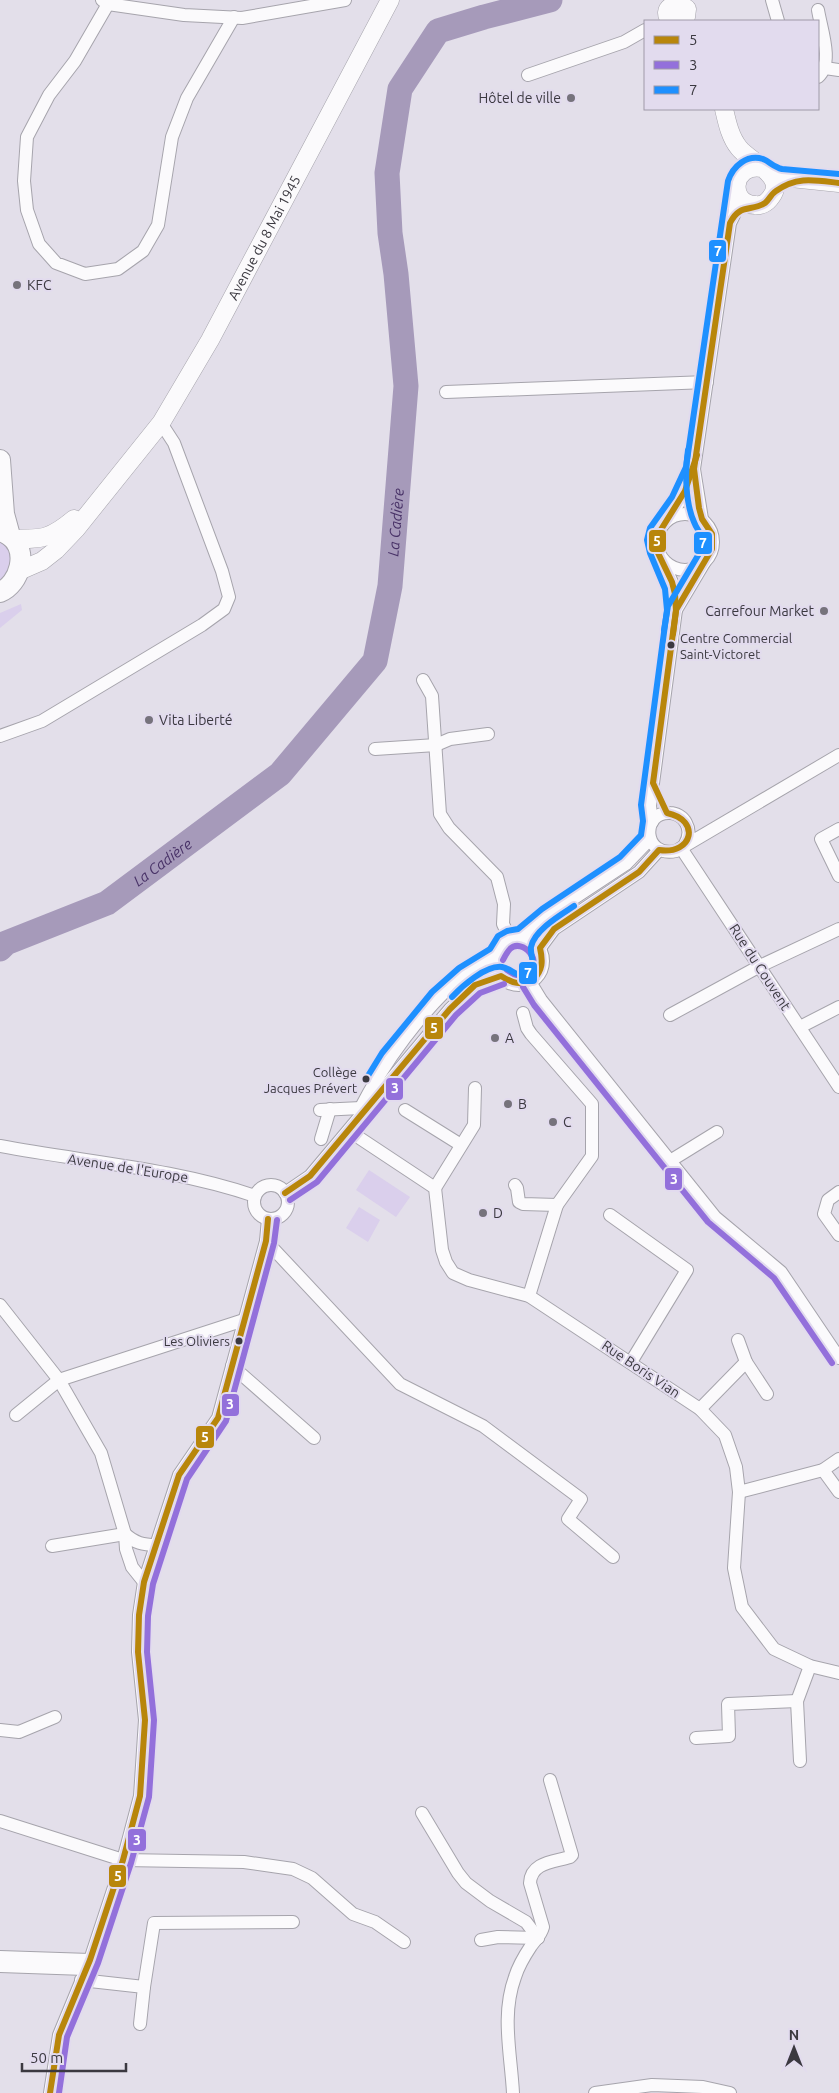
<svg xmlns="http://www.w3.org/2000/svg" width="839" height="2093" viewBox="0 0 839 2093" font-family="Ubuntu,sans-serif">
<rect width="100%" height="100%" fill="#e3dfea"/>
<!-- green -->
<g fill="#dacfec">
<polygon points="0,540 9,549 13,563 0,584"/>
<polygon points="21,604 22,610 0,628 0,613"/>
<polygon points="369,1170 410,1197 396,1217 356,1190"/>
<polygon points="359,1207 380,1220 368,1242 346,1228"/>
</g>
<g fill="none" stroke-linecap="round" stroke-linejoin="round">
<!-- river -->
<path stroke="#a69aba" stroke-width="25" id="s1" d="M 0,949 L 6,943 L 107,903 L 280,774 L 375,661 L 390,586 L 406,386 L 396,274 L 390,233 L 387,173 L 400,89 L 438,31 L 484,17 L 550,0"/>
<!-- street casing -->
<g stroke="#a6a4ac" stroke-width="14">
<g id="street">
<polyline points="102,0 108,4 184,15 242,18 345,0"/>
<polyline points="772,0 778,21"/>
<polyline points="108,4 75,61 49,95 27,137 24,181 27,210 39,244 56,263 85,274 118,269 143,251 158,225 172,137 187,98 234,17"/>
<polyline points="825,68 839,70"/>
<polyline points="528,75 624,42 645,30"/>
<path d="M 818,77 C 834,63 821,29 818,10"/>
<polyline points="446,392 707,382"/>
<polyline points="694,469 702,519"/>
<circle cx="685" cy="542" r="28"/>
<polyline points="669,518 680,501 694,469 730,223 734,215 736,188"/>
<polyline points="676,610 704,563"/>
<polyline points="423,680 432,696 440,814 449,828 497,877 504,904 503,924 510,939"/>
<polyline points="0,736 42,721 202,625 224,609 229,597 222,571 174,443 161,423"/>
<polyline points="375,749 436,745 450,739 488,734"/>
<polyline points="652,822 650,806 676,610 674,587 662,559"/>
<polyline points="839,829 821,839 839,876"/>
<path d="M 685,844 C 689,837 690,830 686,823 C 683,817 676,813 670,813 C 641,811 642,858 676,851 L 839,755"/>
<polyline points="681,848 839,1087"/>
<polyline points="522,937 547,916 626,864 650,839"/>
<circle cx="519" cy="961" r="24"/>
<polyline points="540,948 554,929 639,872 659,850"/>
<polyline points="530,982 541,1000 715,1217 781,1272 839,1358"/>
<polyline points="523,1013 527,1028 531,1034 592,1104 592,1156 557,1205 529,1296"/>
<polyline points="670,1015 760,966 839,929"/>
<polyline points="800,1027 839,1007"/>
<polyline points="320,1110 361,1108"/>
<polyline points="405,1110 461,1145"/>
<path d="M 359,1111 C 384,1062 421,1011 463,975 C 473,967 485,962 496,955"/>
<polyline points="349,1131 435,1188 442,1250 446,1262 453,1273 469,1280 529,1296 700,1409 725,1435 736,1467 739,1492 734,1568 742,1607 774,1649 810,1666 839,1673"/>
<polyline points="321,1139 330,1109"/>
<path d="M 0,1146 C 85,1162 173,1168 255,1196"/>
<polyline points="670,1161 717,1132"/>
<polyline points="515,1185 517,1188 519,1202 523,1204 557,1205"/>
<circle cx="271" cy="1202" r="17"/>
<polyline points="435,1188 474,1125 475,1088"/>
<polyline points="839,1192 828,1200 824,1214 839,1235"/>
<polyline points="285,1193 310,1176 450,1009 475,985 501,976"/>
<polyline points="610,1215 687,1270 631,1362"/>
<polyline points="266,1241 400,1384 483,1426 581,1499 568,1519 613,1557"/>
<polyline points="0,1305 59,1380 101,1453 125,1534 126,1549 132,1567 144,1582"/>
<polyline points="738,1340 746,1362"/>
<polyline points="232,1366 314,1438"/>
<polyline points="700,1409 746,1362 767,1394"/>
<polyline points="16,1415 59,1380 244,1320"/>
<polyline points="823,1470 839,1492"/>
<polyline points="739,1492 823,1470 839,1459"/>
<path d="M 125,1534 C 135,1543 143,1545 156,1545"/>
<polyline points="52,1546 125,1534"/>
<polyline points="0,1730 19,1732 55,1717"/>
<polyline points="696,1738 729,1736 728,1704 797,1701"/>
<polyline points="800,1761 797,1701 810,1666"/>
<polyline points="422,1813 458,1873 466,1883 490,1901 526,1922 538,1938"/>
<polyline points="0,1821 123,1860 244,1862 293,1869 312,1878 353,1914 375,1922 404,1942"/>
<polyline points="481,1940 498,1937 538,1938"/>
<polyline points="0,1957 90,1960"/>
<polyline points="0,1966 85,1969"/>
<polyline points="81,1980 144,1987 154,1923 293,1922"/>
<polyline points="140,2024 144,1987"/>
<polyline points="50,2093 59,2035 90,1960 123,1860 140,1796 145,1720 138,1652 139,1615 144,1582 179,1475 218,1418 266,1241 268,1219"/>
<path d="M 513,2093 C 511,2054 501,2015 515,1977 C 518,1967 525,1955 531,1946 C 536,1939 541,1935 543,1927 L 530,1883 C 531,1862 554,1862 570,1857 L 572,1855 L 550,1780"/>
<polyline points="595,2093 652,2085 703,2087 730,2093"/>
</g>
</g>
<!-- secondary casing -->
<g stroke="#a6a4ac" stroke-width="19">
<g id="secondary">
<path d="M 671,21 C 659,8 677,0 687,9 L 686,17 L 682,21"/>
<path d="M 724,109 C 727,122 730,137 739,148 C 750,162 787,176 771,197 C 767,203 761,206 755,205 C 728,204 731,163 762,168"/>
<polyline points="772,176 839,183"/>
<path d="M 13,539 C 43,539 50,539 74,519"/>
<path id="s2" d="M 19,571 L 42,561 L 56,550 L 76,529 L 161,423 L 210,340 L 390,0"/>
</g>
</g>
<!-- primary casing -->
<g stroke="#a6a4ac" stroke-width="22">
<g id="primary">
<polyline points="0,460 4,514 10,536"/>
<path d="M 0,530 C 3,532 7,534 10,536 C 29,551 20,584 0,592"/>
</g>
</g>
<!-- street -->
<use href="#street" stroke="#fbfafc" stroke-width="12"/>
<!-- secondary -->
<use href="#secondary" stroke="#fbfafc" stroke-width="18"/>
<!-- primary -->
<use href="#primary" stroke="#fbfafc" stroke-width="20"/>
<!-- bus-1 casing -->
<g stroke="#e2dbee" stroke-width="10">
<g id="bus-1">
<polyline points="673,634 676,611 675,594 672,582 658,553 657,536 685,491 697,455"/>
<path d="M 285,1193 L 310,1176 L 450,1009 L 475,985 L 501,976 C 512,983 521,986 533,980 C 543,970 543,961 540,948 L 554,929 L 639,872 L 659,850 C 693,855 701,820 667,813 L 653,783 L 676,610 L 712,549 L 712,534 L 702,519 L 699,508 L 694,469 L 730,223 C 740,203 751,212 765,203 C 769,200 771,194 776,191 C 797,176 814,180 839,183"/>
<polyline points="50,2093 59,2035 90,1960 123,1860 140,1796 145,1720 138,1652 139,1615 144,1582 179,1475 218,1418 266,1241 268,1219"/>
</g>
</g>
<!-- bus-2 casing -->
<g stroke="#e2dbee" stroke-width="10">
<g id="bus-2">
<path d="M 503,960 C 505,956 507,952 510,949 C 522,937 546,963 526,974 C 519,978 513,974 507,970"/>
<polyline points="523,987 534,1005 708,1222 774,1278 832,1363"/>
<polyline points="290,1200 317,1182 456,1015 480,993 504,984"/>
<polyline points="59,2093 67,2037 98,1963 131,1863 149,1797 154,1720 147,1652 148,1616 153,1584 187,1479 226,1421 274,1243 277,1220"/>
</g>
</g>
<!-- bus-3 casing -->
<g stroke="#e2dbee" stroke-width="10">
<g id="bus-3">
<path d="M 664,630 L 668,606 L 703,547 C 703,532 698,533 694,522 C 685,502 685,471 688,450"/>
<path d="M 452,997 C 462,986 486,965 502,967 C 513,969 516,979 528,973 C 537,964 530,957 531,947 C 534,930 562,914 574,906"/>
<path d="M 366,1079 L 382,1053 L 432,992 L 459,968 L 490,949 L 498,936 L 507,931 L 518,929 L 542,909 L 620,857 L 641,835 L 643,821 L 641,805 L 667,610 L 665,589 L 650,553 L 647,540 L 650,528 L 672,497 L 686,467 L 728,181 C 733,166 747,154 763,159 C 770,162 774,167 782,169 L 839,174"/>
</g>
</g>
<!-- bus-1 -->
<use href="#bus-1" stroke="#b8860b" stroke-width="6"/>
<!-- bus-2 -->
<use href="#bus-2" stroke="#9370db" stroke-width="6"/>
<!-- bus-3 -->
<use href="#bus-3" stroke="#1e90ff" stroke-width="6"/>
</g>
<!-- markers -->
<g fill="#76737c" stroke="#e2dbee" stroke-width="2">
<circle cx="571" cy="98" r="5"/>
<circle cx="17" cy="285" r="5"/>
<circle cx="824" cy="611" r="5"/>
<circle cx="149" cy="720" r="5"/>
<circle cx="495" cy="1038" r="5"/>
<circle cx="508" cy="1104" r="5"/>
<circle cx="553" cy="1122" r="5"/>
<circle cx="483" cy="1213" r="5"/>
</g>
<g fill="#3b3940" stroke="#e2dbee" stroke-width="2">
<circle cx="671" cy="645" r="4.5"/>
<circle cx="366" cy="1079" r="4.5"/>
<circle cx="239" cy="1341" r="4.5"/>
</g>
<g text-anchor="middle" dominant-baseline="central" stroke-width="4" stroke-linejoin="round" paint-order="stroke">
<!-- bus labels -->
<g font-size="13" fill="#3b3940" stroke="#e2dbee" text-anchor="end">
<text x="680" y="638" text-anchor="start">Centre Commercial<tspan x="680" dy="16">Saint-Victoret</tspan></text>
<text x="357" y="1072">Collège<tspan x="357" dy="16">Jacques Prévert</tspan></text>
<text x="230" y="1341">Les Oliviers</text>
</g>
<!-- poi labels -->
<g font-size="14" fill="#3b3940" stroke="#e2dbee" text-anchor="start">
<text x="561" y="98" text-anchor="end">Hôtel de ville</text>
<text x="27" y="285">KFC</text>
<text x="814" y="611" text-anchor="end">Carrefour Market</text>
<text x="159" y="720">Vita Liberté</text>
<text x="505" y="1038">A</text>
<text x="518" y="1104">B</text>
<text x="563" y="1122">C</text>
<text x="493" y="1213">D</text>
</g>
<!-- street labels -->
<g font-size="14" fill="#3b3940" stroke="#e2dbee">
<text stroke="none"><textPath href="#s2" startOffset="420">Avenue du 8 Mai 1945</textPath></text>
<text transform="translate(760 967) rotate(57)">Rue du Couvent</text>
<text transform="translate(128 1168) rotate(9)">Avenue de l'Europe</text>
<text transform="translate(641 1369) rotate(34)">Rue Boris Vian</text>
</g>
<!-- water labels -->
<g font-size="15" font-style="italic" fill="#483267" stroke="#e2dbee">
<text stroke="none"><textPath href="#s1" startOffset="621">La Cadière</textPath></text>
<text stroke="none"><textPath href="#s1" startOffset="186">La Cadière</textPath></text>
</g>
</g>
<g stroke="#e2dbee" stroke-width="2">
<rect x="708" y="239" width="19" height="24" rx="5" fill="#1e90ff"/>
<rect x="648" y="529" width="19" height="24" rx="5" fill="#b8860b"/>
<rect x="693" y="531" width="20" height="24" rx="5" fill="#1e90ff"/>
<rect x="518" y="961" width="20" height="24" rx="5" fill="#1e90ff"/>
<rect x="424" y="1016" width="20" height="24" rx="5" fill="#b8860b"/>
<rect x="385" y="1077" width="19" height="24" rx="5" fill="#9370db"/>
<rect x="664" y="1167" width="19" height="24" rx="5" fill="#9370db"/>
<rect x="221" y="1393" width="19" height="24" rx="5" fill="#9370db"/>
<rect x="195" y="1425" width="20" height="24" rx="5" fill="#b8860b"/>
<rect x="127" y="1828" width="20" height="24" rx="5" fill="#9370db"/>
<rect x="108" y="1864" width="19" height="24" rx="5" fill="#b8860b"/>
</g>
<g font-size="14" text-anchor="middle" font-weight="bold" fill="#fff">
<text x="718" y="256">7</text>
<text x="657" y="546">5</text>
<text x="703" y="548">7</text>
<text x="528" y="978">7</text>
<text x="434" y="1033">5</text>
<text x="395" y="1093">3</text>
<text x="674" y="1184">3</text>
<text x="230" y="1409">3</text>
<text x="205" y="1442">5</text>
<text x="137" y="1845">3</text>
<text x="118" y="1881">5</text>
</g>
<!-- legend -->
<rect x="644" y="20" width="175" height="90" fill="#e2dbee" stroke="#9f9aa8"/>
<rect x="654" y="36" width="25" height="8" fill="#b8860b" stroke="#9f9aa8"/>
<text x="689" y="45" font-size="15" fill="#3b3940">5</text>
<rect x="654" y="61" width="25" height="8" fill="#9370db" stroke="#9f9aa8"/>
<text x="689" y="70" font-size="15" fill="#3b3940">3</text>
<rect x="654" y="86" width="25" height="8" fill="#1e90ff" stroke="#9f9aa8"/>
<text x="689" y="95" font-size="15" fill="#3b3940">7</text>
<!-- north arrow -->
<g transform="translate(794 2048)" stroke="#e2dbee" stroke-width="4" paint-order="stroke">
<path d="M0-4L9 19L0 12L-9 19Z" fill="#3b3940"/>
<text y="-8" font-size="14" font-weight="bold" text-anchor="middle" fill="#3b3940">N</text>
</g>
<!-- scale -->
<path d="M22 2063v8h104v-8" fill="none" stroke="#3b3940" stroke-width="2.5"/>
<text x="30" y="2063" font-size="15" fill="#3b3940" stroke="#e2dbee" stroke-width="4" paint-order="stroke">50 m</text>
</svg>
